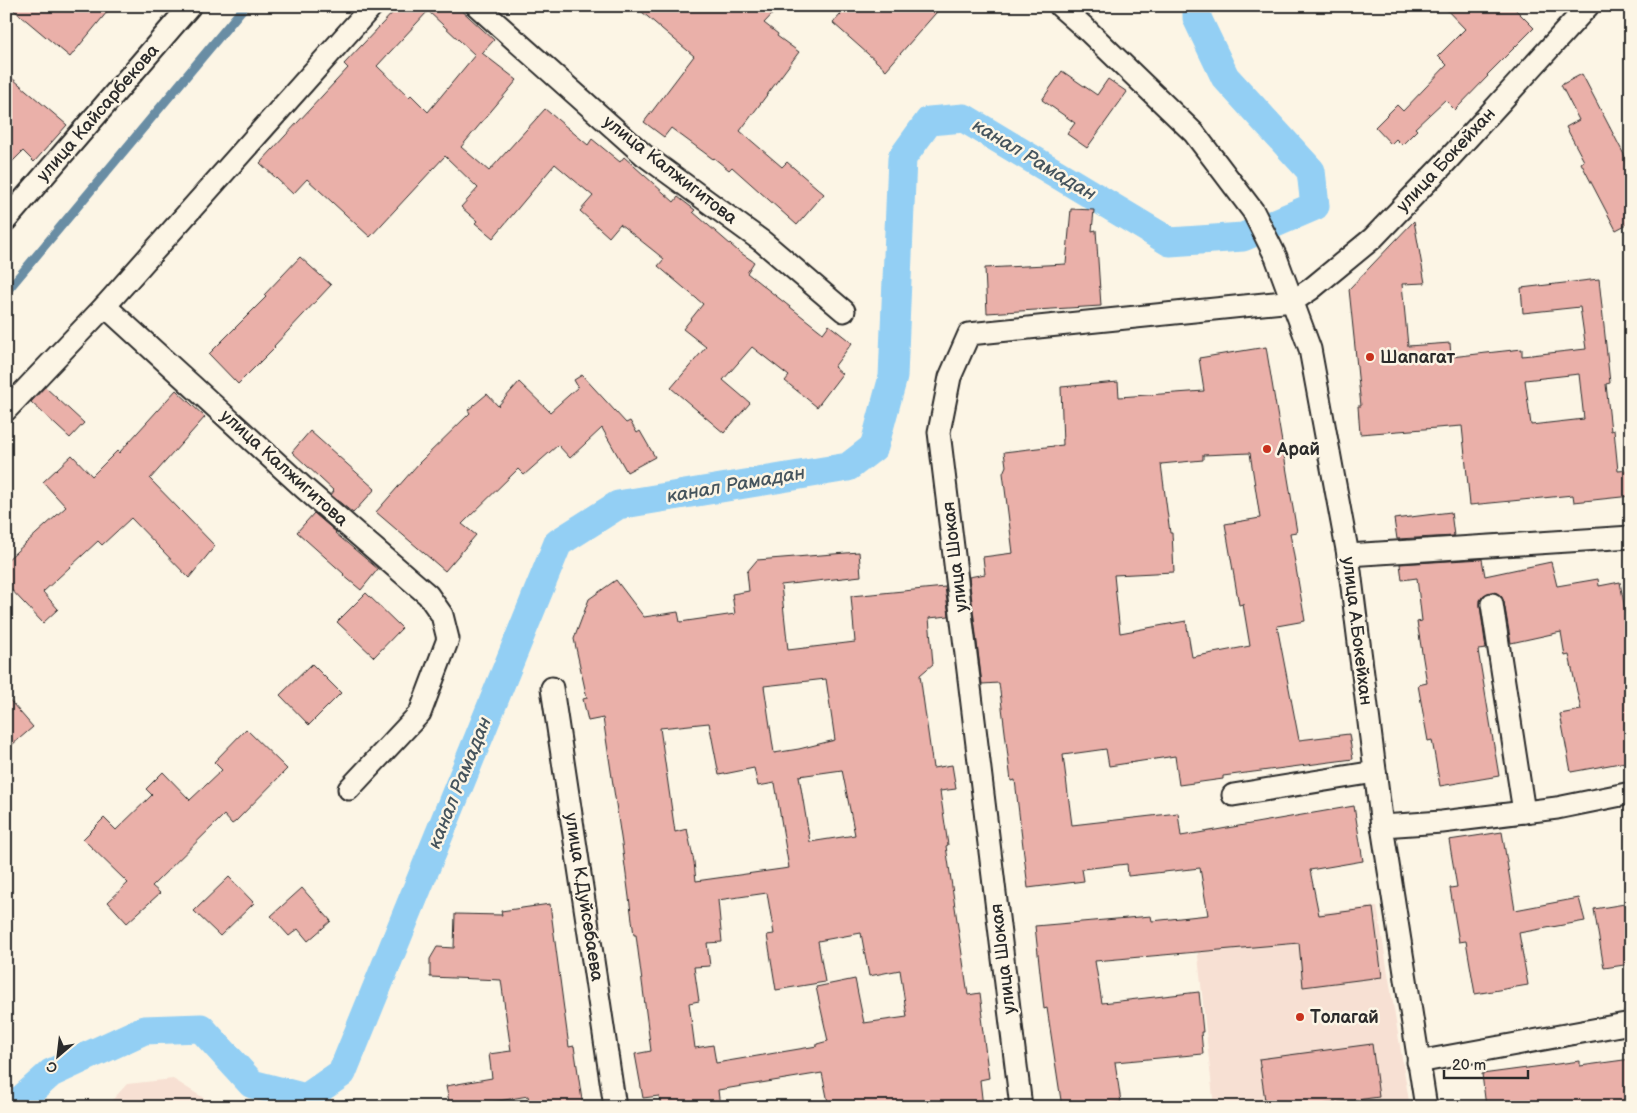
<svg xmlns="http://www.w3.org/2000/svg" width="1637" height="1113" viewBox="0 0 1637 1113" font-family="'Balsamiq Sans',sans-serif">
<rect width="100%" height="100%" fill="#fcf5e5"/>
<filter id="ink" filterUnits="userSpaceOnUse"><feTurbulence type="fractalNoise" baseFrequency=".02" numOctaves="2"/><feDisplacementMap in="SourceGraphic" scale="10" xChannelSelector="R" yChannelSelector="G"/><feConvolveMatrix kernelMatrix="1 2 1 2 8 2 1 2 1" color-interpolation-filters="sRGB"/></filter>
<g filter="url(#ink)">
<!-- built -->
<g fill="#f7e0d3">
<polygon points="1377,906 1410,1107 1214,1107 1195,927"/>
<polygon points="173,1079 218,1107 106,1107 127,1084"/>
</g>
<g fill="none" stroke-linecap="round" stroke-linejoin="round">
<!-- stream -->
<polyline stroke="#698da4" stroke-width="9" points="6,292 245,6"/>
<!-- canal -->
<polyline stroke="#93cff4" stroke-width="29" points="13,1107 51,1073 144,1030 201,1028 252,1084 306,1098 342,1073 558,543 618,505 848,467 874,447 893,377 902,158 929,121 964,118 1170,242 1243,237 1315,206 1311,171 1225,77 1197,18 1197,6"/>
</g>
<!-- building -->
<g fill="#eab0a9" stroke="#2b2b2b" fill-rule="evenodd">
<polygon points="9,6 112,6 70,57"/>
<path d="M 399,6 L 457,6 L 494,40 L 482,53 L 517,80 L 461,147 L 489,171 L 545,109 L 588,145 L 592,139 L 620,162 L 624,157 L 674,202 L 678,197 L 695,210 L 693,212 L 738,251 L 754,262 L 747,273 L 823,333 L 829,325 L 852,343 L 834,367 L 842,374 L 817,407 L 785,381 L 789,376 L 752,347 L 723,380 L 750,403 L 724,433 L 671,388 L 706,347 L 683,329 L 703,304 L 658,266 L 664,259 L 620,224 L 609,237 L 580,211 L 593,196 L 555,164 L 493,238 L 475,223 L 477,221 L 461,207 L 478,188 L 445,156 L 370,237 L 307,179 L 293,194 L 260,163 L 348,68 L 344,64 ZM 428,11 L 475,55 L 428,112 L 411,95 L 409,97 L 377,66 Z"/>
<polygon points="635,6 780,6 764,23 778,34 777,36 799,52 740,131 782,167 787,162 824,194 797,225 732,167 729,170 714,158 713,159 671,128 664,137 644,122 694,56"/>
<polygon points="848,6 942,6 886,70 833,23"/>
<polygon points="1443,6 1512,6 1534,28 1487,75 1488,76 1455,110 1445,100 1415,128 1417,130 1402,145 1396,139 1391,144 1375,127 1397,105 1403,111 1447,65 1438,56 1465,29"/>
<polygon points="1062,71 1097,95 1108,79 1127,92 1087,148 1067,134 1075,123 1042,100"/>
<polygon points="6,73 67,125 34,162 23,151 6,168"/>
<polygon points="1582,74 1631,168 1631,222 1616,230 1581,163 1584,161 1566,127 1579,120 1561,85"/>
<polygon points="1071,209 1094,210 1092,231 1096,230 1101,306 987,313 985,268 1066,264"/>
<path d="M 1414,221 L 1425,283 L 1402,284 L 1408,346 L 1450,343 L 1451,357 L 1522,349 L 1522,356 L 1586,349 L 1580,307 L 1523,313 L 1521,288 L 1599,279 L 1610,383 L 1606,384 L 1611,431 L 1614,430 L 1618,471 L 1631,470 L 1631,496 L 1574,502 L 1573,495 L 1470,505 L 1462,426 L 1360,434 L 1358,406 L 1361,406 L 1349,289 ZM 1579,374 L 1584,419 L 1531,425 L 1525,380 Z"/>
<polygon points="300,257 331,285 274,346 275,347 238,384 209,354 266,297 264,295"/>
<path d="M 1266,347 L 1297,532 L 1290,533 L 1305,621 L 1277,626 L 1299,740 L 1349,734 L 1353,759 L 1223,776 L 1223,779 L 1179,785 L 1175,756 L 1109,766 L 1106,749 L 1063,755 L 1072,825 L 1178,813 L 1181,836 L 1354,806 L 1363,861 L 1310,870 L 1319,915 L 1373,908 L 1382,977 L 1303,987 L 1299,943 L 1095,961 L 1102,1003 L 1199,992 L 1203,1032 L 1201,1032 L 1203,1054 L 1115,1062 L 1121,1102 L 1085,1107 L 1062,1107 L 1047,1008 L 1044,1009 L 1035,926 L 1151,916 L 1152,921 L 1208,915 L 1200,868 L 1128,876 L 1127,864 L 1082,869 L 1084,881 L 1028,888 L 1015,780 L 1011,781 L 999,683 L 982,684 L 969,577 L 985,574 L 983,557 L 1013,553 L 1003,473 L 1006,466 L 1004,452 L 1063,445 L 1061,387 L 1118,382 L 1119,397 L 1204,391 L 1199,358 ZM 1250,453 L 1260,518 L 1225,524 L 1239,605 L 1243,604 L 1250,646 L 1192,657 L 1186,621 L 1120,633 L 1114,575 L 1174,572 L 1172,533 L 1170,533 L 1161,464 L 1203,460 L 1203,455 Z"/>
<polygon points="582,375 626,423 630,421 637,433 640,431 655,457 627,472 602,428 570,458 558,445 524,475 518,469 462,524 476,535 445,571 376,512 419,463 470,413 468,410 487,394 498,406 519,382 550,412 578,387 574,380"/>
<polygon points="45,387 84,423 70,438 31,402"/>
<polygon points="176,390 205,417 150,479 215,546 189,578 131,518 102,545 98,541 43,592 58,609 43,623 6,584 6,561 66,507 43,482 72,455 92,476 117,451 119,453"/>
<polygon points="310,431 375,489 353,513 331,495 334,491 292,452"/>
<polygon points="1451,512 1454,536 1397,539 1394,519"/>
<polygon points="314,513 336,532 335,533 378,569 361,590 343,575 344,574 297,532"/>
<path d="M 859,552 L 861,576 L 781,585 L 788,650 L 855,642 L 851,596 L 945,587 L 949,616 L 929,618 L 933,664 L 920,675 L 933,768 L 952,765 L 956,789 L 940,791 L 948,845 L 946,846 L 968,995 L 980,993 L 983,1017 L 981,1017 L 989,1078 L 980,1080 L 983,1107 L 829,1107 L 822,1073 L 718,1090 L 720,1107 L 661,1107 L 659,1096 L 643,1098 L 635,1054 L 651,1051 L 636,935 L 634,935 L 622,844 L 603,718 L 588,721 L 583,699 L 587,698 L 574,639 L 589,599 L 616,580 L 644,617 L 678,612 L 680,622 L 735,614 L 732,594 L 749,591 L 747,572 L 757,560 ZM 826,679 L 835,740 L 799,749 L 774,753 L 764,686 ZM 709,723 L 719,775 L 754,768 L 758,786 L 775,783 L 789,868 L 696,881 L 694,862 L 687,829 L 675,832 L 660,728 ZM 842,770 L 855,835 L 810,842 L 799,776 ZM 767,893 L 774,934 L 767,935 L 776,990 L 825,982 L 818,941 L 861,933 L 869,976 L 900,970 L 907,1017 L 864,1023 L 855,979 L 816,987 L 828,1041 L 817,1044 L 817,1046 L 716,1063 L 713,1045 L 695,1048 L 689,1003 L 699,1001 L 694,967 L 710,966 L 707,943 L 722,942 L 718,900 Z"/>
<polygon points="1482,559 1485,576 1551,562 1557,586 1598,579 1599,586 1620,582 1631,643 1631,761 1571,772 1560,714 1581,710 1569,655 1565,656 1561,632 1511,643 1504,602 1501,596 1497,593 1491,592 1484,595 1480,600 1480,606 1486,649 1478,650 1499,776 1440,786 1432,740 1428,741 1418,685 1427,683 1417,622 1422,621 1417,578 1402,580 1400,564"/>
<polygon points="366,593 402,628 374,657 337,622"/>
<polygon points="312,664 341,693 309,725 280,695"/>
<polygon points="6,696 33,727 6,750"/>
<polygon points="246,729 287,769 235,822 232,824 224,815 152,886 160,893 127,923 108,902 128,883 83,839 104,818 116,830 152,795 146,789 163,772 190,800 222,770 214,762"/>
<polygon points="1502,832 1515,910 1579,898 1585,921 1519,933 1528,985 1475,994 1466,941 1459,942 1450,888 1457,887 1449,840"/>
<polygon points="229,877 254,903 220,936 194,911"/>
<polygon points="302,888 331,921 308,941 298,929 289,936 271,916"/>
<polygon points="1631,903 1631,964 1604,968 1594,909"/>
<polygon points="550,904 569,1047 574,1046 583,1107 530,1107 528,1096 493,1102 490,1107 450,1107 446,1086 492,1078 489,1054 511,1051 501,980 430,977 430,959 437,947 454,948 455,914 502,915 501,911"/>
<polygon points="1372,1044 1379,1097 1305,1107 1266,1107 1259,1059"/>
<polygon points="1631,1059 1631,1107 1486,1107 1482,1074 1580,1061 1580,1066"/>
</g>
<g fill="none" stroke-linecap="round" stroke-linejoin="round">
<!-- minor casing -->
<g stroke="#2b2b2b" stroke-width="25">
<g id="minor">
<polyline points="477,6 644,155 763,242 844,311"/>
<polyline points="1060,6 1085,28 1194,133 1253,211 1276,257 1310,349 1348,555 1382,826 1426,1107"/>
<polyline points="6,220 190,6"/>
<polyline points="105,306 304,488 428,595 442,615 448,639 420,713 349,789"/>
<polyline points="6,410 105,306 372,6"/>
<polyline points="1348,555 1631,537"/>
<polyline points="1492,604 1524,812"/>
<polyline points="552,688 615,1107"/>
<polyline points="1233,795 1375,772"/>
<polyline points="1382,826 1442,822 1557,808 1631,793"/>
<polyline points="1418,1062 1631,1023"/>
<polyline points="1021,1107 939,432 950,377 969,334 1293,301 1311,289 1373,238 1444,164 1588,6"/>
</g>
</g>
<!-- minor -->
<use href="#minor" stroke="#fcf5e5" stroke-width="21"/>
</g>
</g>
<!-- markers -->
<g fill="#c8321e" stroke="#fcf5e5" stroke-width="2">
<circle cx="1370" cy="357" r="5"/>
<circle cx="1267" cy="449" r="5"/>
<circle cx="1300" cy="1017" r="5"/>
</g>
<g text-anchor="middle" dominant-baseline="central" stroke-width="5" stroke-linejoin="round" paint-order="stroke">
<!-- street labels -->
<g font-size="18" fill="#2b2b2b" stroke="#fcf5e5">
<text transform="translate(98 113) rotate(-49)">улица Кайсарбекова</text>
<text transform="translate(1446 160) rotate(-47)">улица Бокейхан</text>
<text transform="translate(670 170) rotate(38)">улица Калжигитова</text>
<text transform="translate(284 468) rotate(42)">улица Калжигитова</text>
<text transform="translate(955 557) rotate(-97)">улица Шокая</text>
<text transform="translate(1357 631) rotate(83)">улица А.Бокейхан</text>
<text transform="translate(584 897) rotate(81)">улица К.Дуйсебаева</text>
<text transform="translate(1003 959) rotate(-97)">улица Шокая</text>
</g>
<!-- poi labels -->
<g font-size="18" font-weight="bold" fill="#2b2b2b" stroke="#fcf5e5" text-anchor="start">
<text x="1380" y="357">Шапагат</text>
<text x="1277" y="449">Арай</text>
<text x="1310" y="1017">Толагай</text>
</g>
<!-- water labels -->
<g font-size="19" font-style="italic" fill="#45545d" stroke="#fcf5e5">
<text transform="translate(1034 160) rotate(31)">канал Рамадан</text>
<text transform="translate(736 485) rotate(-10)">канал Рамадан</text>
<text transform="translate(460 783) rotate(-68)">канал Рамадан</text>
</g>
</g>
<!-- margin -->
<rect width="1637" height="1113" fill="none" stroke="#fcf5e5" stroke-width="25"/>
<rect x="12" y="12" width="1612" height="1088" fill="none" stroke="#2b2b2b" stroke-width="2" filter="url(#ink)"/>
<!-- north arrow -->
<g transform="translate(58 1056) rotate(208)" stroke="#fcf5e5" stroke-width="4" paint-order="stroke">
<path d="M0-4L9 19L0 12L-9 19Z" fill="#2b2b2b"/>
<text y="-8" font-size="14" font-weight="bold" text-anchor="middle" fill="#2b2b2b">С</text>
</g>
<!-- scale -->
<path d="M1444 1070v8h84v-8" fill="none" stroke="#2b2b2b" stroke-width="2.5"/>
<text x="1452" y="1070" font-size="15" fill="#2b2b2b" stroke="#fcf5e5" stroke-width="4" paint-order="stroke">20 m</text>
</svg>
